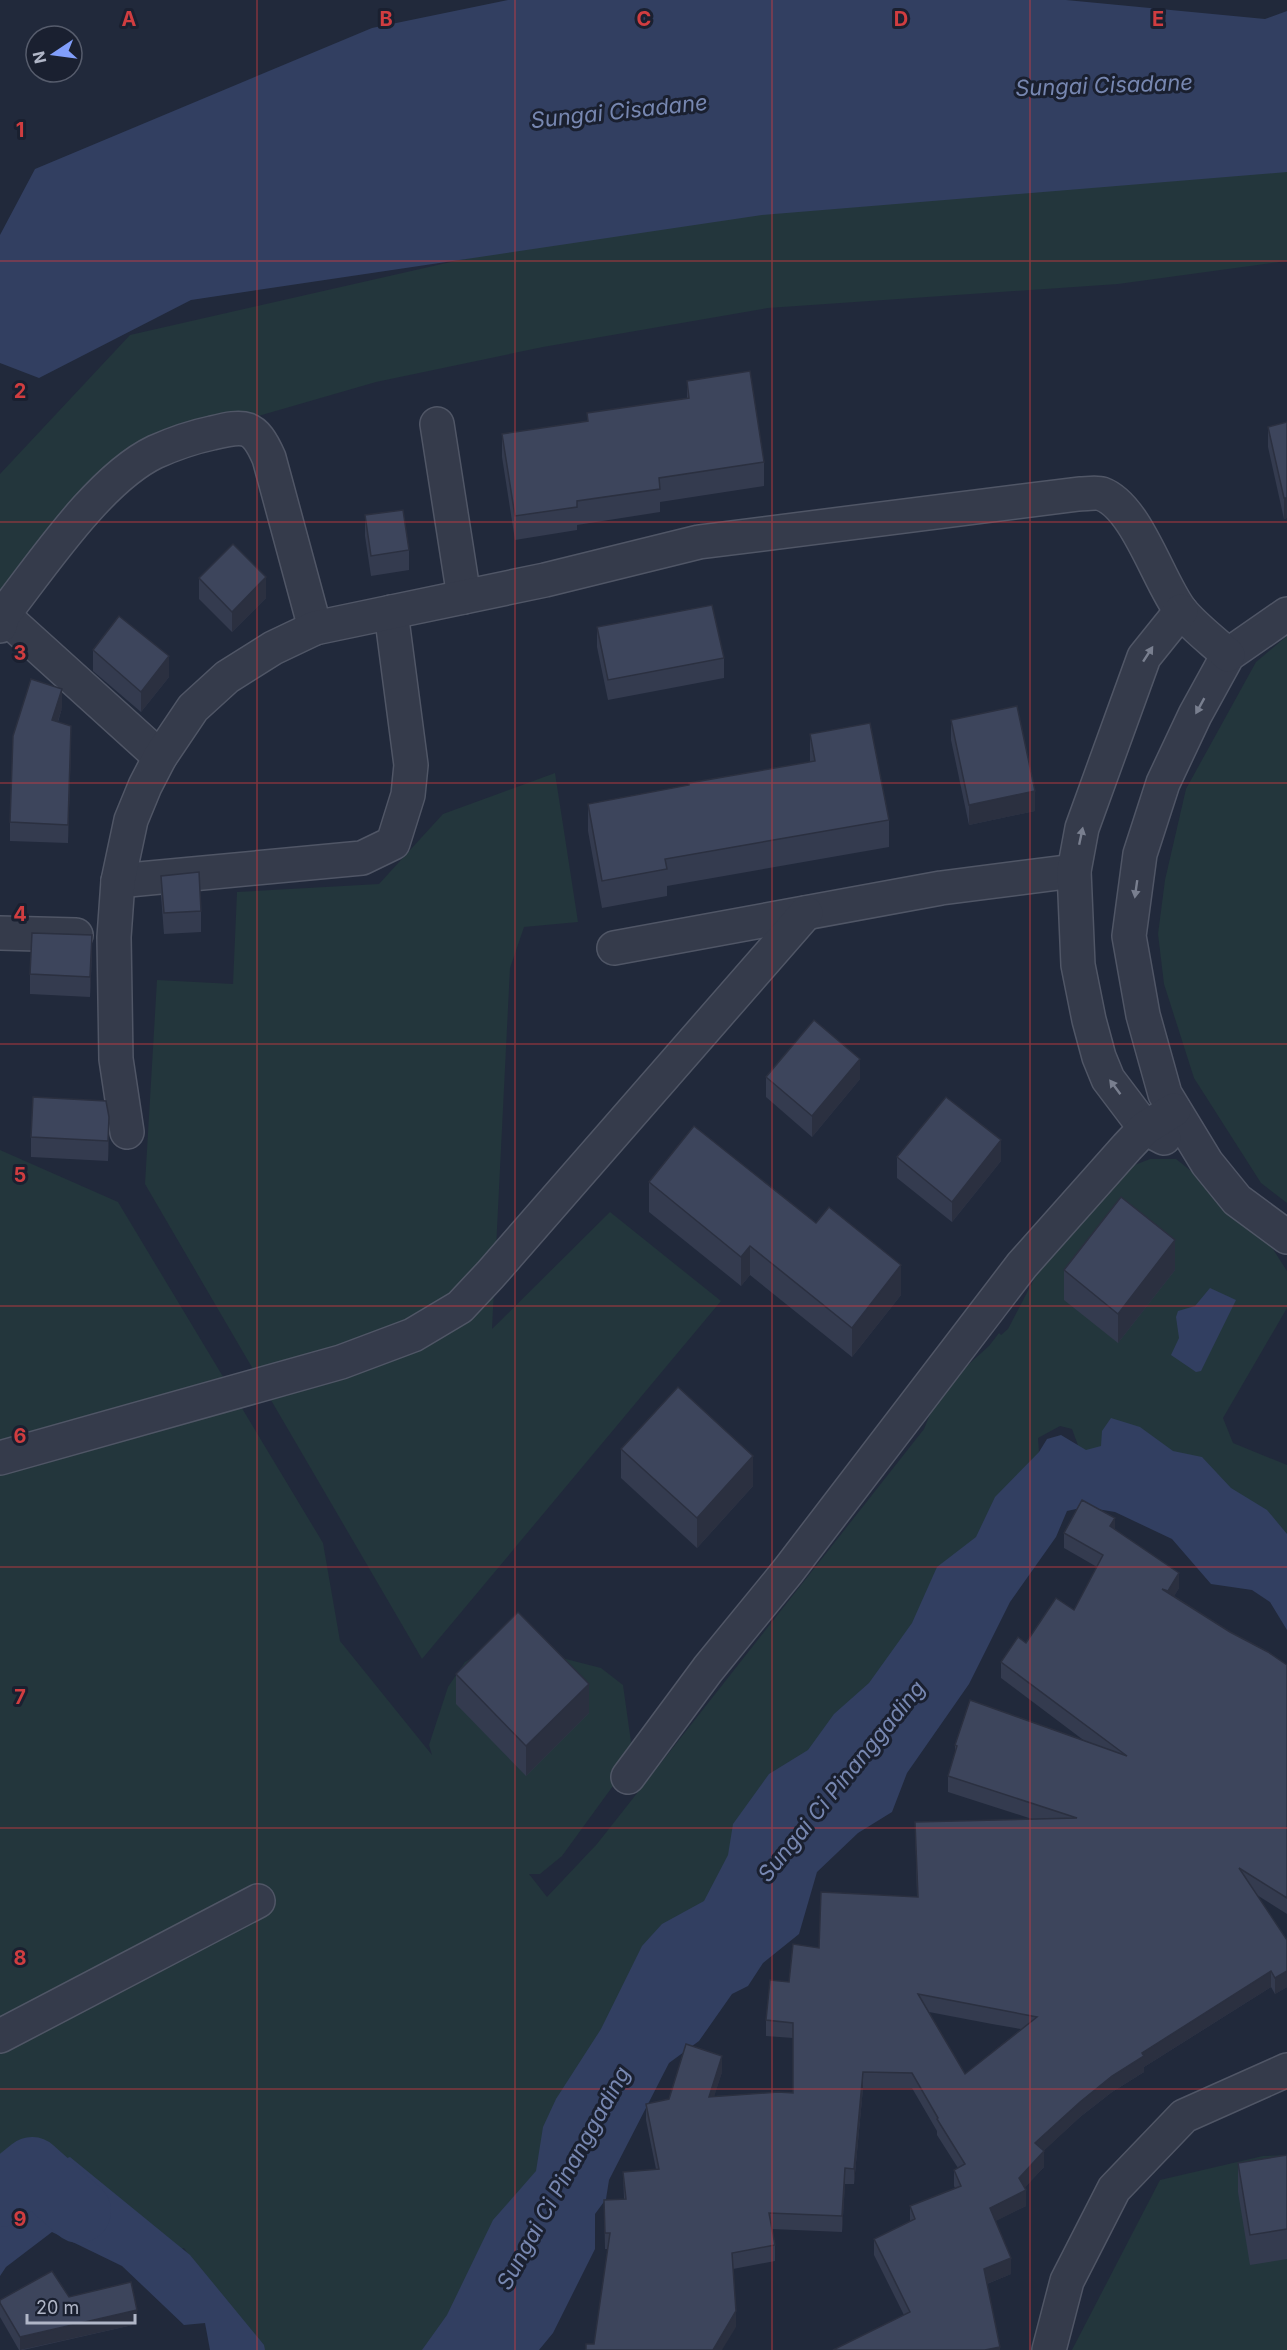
<svg xmlns="http://www.w3.org/2000/svg" width="1287" height="2350" viewBox="0 0 1287 2350" font-family="Inter,sans-serif">
<rect width="100%" height="100%" fill="#21293b"/>
<!-- green -->
<g fill="#23363c">
<polygon points="1287,166 1287,261 1118,284 768,308 543,347 376,382 131,453 0,606 0,474 130,335 596,229"/>
<polygon points="1287,636 1287,1203 1261,1183 1194,1078 1164,984 1158,934 1165,880 1186,789 1256,662"/>
<polygon points="555,773 578,922 524,927 510,968 492,1329 610,1212 721,1301 422,1659 145,1184 157,980 233,984 237,892 379,884 443,814"/>
<polygon points="0,1150 118,1202 323,1543 340,1641 432,1755 429,1745 448,1687 465,1662 490,1647 519,1647 601,1668 623,1685 631,1742 626,1768 562,1856 540,1874 529,1874 547,1897 597,1844 924,1429 940,1390 989,1346 999,1333 1001,1335 1008,1329 1044,1260 1117,1172 1150,1159 1176,1159 1219,1193 1262,1232 1287,1271 1287,1308 1223,1418 1233,1443 1287,1465 1287,1561 1117,1449 1082,1456 1072,1429 1060,1426 1038,1438 1039,1452 460,2350 244,2350 184,2248 165,2254 69,2176 0,2250"/>
<polygon points="1287,2155 1287,2350 1072,2350 1160,2180 1263,2156"/>
</g>
<!-- water -->
<g fill="#323f61">
<polygon points="508,0 1066,0 1265,19 1287,11 1287,172 762,215 191,300 39,378 0,363 0,235 35,169 372,28"/>
<polygon points="1210,1288 1236,1300 1201,1371 1196,1372 1171,1355 1179,1338 1176,1317 1178,1311 1195,1306"/>
<polygon points="1111,1418 1140,1427 1173,1451 1202,1457 1231,1488 1267,1510 1287,1534 1287,1630 1270,1602 1252,1590 1211,1584 1172,1539 1115,1512 1085,1507 1067,1511 1056,1537 1010,1602 969,1684 907,1773 892,1812 858,1833 817,1872 799,1934 763,1963 748,1986 732,1994 699,2041 669,2063 609,2180 606,2199 595,2214 595,2249 553,2333 539,2350 422,2350 447,2315 493,2220 536,2171 543,2127 556,2099 601,2029 642,1946 662,1924 704,1901 728,1855 733,1824 769,1774 808,1750 834,1714 869,1683 912,1623 937,1567 976,1537 995,1497 1039,1452 1047,1439 1061,1435 1086,1450 1101,1446 1102,1431"/>
<polygon points="70,2157 190,2255 264,2345 265,2350 210,2350 205,2323 184,2325 122,2266 52,2232 6,2267 0,2276 0,2205 10,2197 14,2177"/>
</g>
<g fill="none" stroke-linecap="round" stroke-linejoin="round">
<!-- river -->
<polyline stroke="#323f61" stroke-width="64" points="0,2195 32,2169 79,2211"/>
<!-- minor casing -->
<g stroke="#505666" stroke-width="36">
<g id="minor">
<polyline points="437,424 464,597"/>
<polyline points="1287,614 1228,655 1195,715 1163,783 1140,854 1129,936 1143,1015 1165,1094 1207,1163 1237,1200 1287,1237"/>
<polyline points="3,615 160,757"/>
<path d="M 0,626 L 3,615 C 42,565 99,479 155,452 C 173,444 193,437 212,433 C 245,425 254,424 269,458 L 315,628"/>
<polyline points="118,881 362,858 393,843 408,795 411,765 391,612"/>
<polyline points="0,933 76,935"/>
<polyline points="614,948 941,888 1074,871"/>
<path d="M 127,1132 L 116,1059 L 114,937 L 118,881 L 131,820 L 145,786 L 160,757 L 193,708 L 227,677 L 273,648 L 315,628 L 545,580 L 699,542 L 1079,494 C 1086,494 1096,492 1102,494 C 1137,507 1159,583 1181,611 C 1194,627 1213,641 1228,655"/>
<polyline points="1164,1138 1145,1128 1108,1079 1099,1057 1089,1020 1078,965 1074,871 1082,828 1144,657 1181,611"/>
<polyline points="0,1458 341,1362 413,1335 460,1307 490,1275 806,913"/>
<polyline points="628,1777 708,1669 788,1571 1022,1265 1127,1147 1145,1128 1174,1110"/>
<polyline points="0,2036 258,1901"/>
<polyline points="1049,2350 1067,2281 1114,2189 1184,2116 1287,2070"/>
</g>
</g>
<!-- minor -->
<use href="#minor" stroke="#353b4b" stroke-width="33"/>
</g>
<!-- wall -->
<g fill="#343b4f" fill-rule="evenodd">
<polygon points="687,381 764,462 764,486 660,502 660,512 577,525 577,530 515,540 502,457 502,434 587,421 587,413 687,399"/>
<polygon points="1287,422 1287,518 1284,519 1268,447 1268,427"/>
<polygon points="365,515 409,550 409,570 371,576 365,536"/>
<polygon points="199,578 266,598 232,632 199,599"/>
<polygon points="597,627 724,658 724,678 608,700 597,647"/>
<polygon points="93,650 169,677 141,712 93,671"/>
<polygon points="62,708 58,722 71,745 68,843 10,841 10,822"/>
<polygon points="951,720 1035,811 969,825 951,740"/>
<polygon points="810,734 889,820 889,847 667,886 667,896 602,908 588,831 588,804 810,762"/>
<polygon points="161,876 201,911 201,932 164,934 161,896"/>
<polygon points="92,955 90,997 30,994 30,974"/>
<polygon points="766,1077 860,1079 812,1137 766,1097"/>
<polygon points="31,1137 109,1137 108,1161 31,1157"/>
<polygon points="897,1157 1001,1161 952,1222 897,1178"/>
<polygon points="649,1182 816,1223 901,1295 852,1357 750,1275 741,1286 649,1212"/>
<polygon points="1064,1270 1175,1270 1118,1343 1064,1300"/>
<polygon points="621,1449 753,1486 697,1548 621,1478"/>
<path d="M 1115,1529 L 1179,1588 L 1174,1596 L 1230,1632 L 1287,1665 L 1287,1914 L 1257,1895 L 1287,1940 L 1287,1987 L 1275,1994 L 1271,1987 L 1144,2067 L 1144,2072 L 1112,2092 L 1080,2117 L 1043,2151 L 1044,2167 L 1024,2188 L 1026,2206 L 995,2221 L 1011,2274 L 987,2284 L 1000,2350 L 904,2315 L 874,2255 L 874,2239 L 910,2221 L 910,2206 L 955,2188 L 954,2186 L 954,2170 L 958,2168 L 937,2135 L 937,2131 L 912,2088 L 863,2088 L 854,2184 L 845,2184 L 842,2232 L 772,2229 L 775,2245 L 775,2261 L 733,2269 L 736,2327 L 594,2344 L 608,2249 L 605,2249 L 604,2200 L 624,2199 L 623,2172 L 656,2169 L 646,2120 L 646,2104 L 669,2099 L 722,2072 L 714,2096 L 793,2093 L 793,2038 L 766,2036 L 766,2020 L 789,1982 L 819,1948 L 917,1897 L 915,1822 L 1032,1819 L 948,1792 L 948,1776 L 955,1752 L 955,1745 L 1086,1742 L 1001,1678 L 1001,1662 L 1026,1643 L 1074,1610 L 1097,1567 L 1064,1548 L 1064,1533 ZM 929,2012 L 992,2024 L 1021,2029 L 965,2074 Z"/>
<polygon points="456,1674 589,1713 526,1776 456,1704"/>
<polygon points="1287,2155 1287,2259 1250,2265 1238,2192 1238,2163"/>
<polygon points="69,2297 137,2324 23,2350 19,2350 0,2317 0,2300"/>
</g>
<!-- shaded-wall -->
<g fill="#2b3040">
<polygon points="1284,498 1287,498 1287,518 1284,519"/>
<polygon points="266,577 266,598 232,632 232,612"/>
<polygon points="169,656 169,677 141,712 141,692"/>
<polygon points="62,689 62,708 52,739 52,720"/>
<polygon points="71,726 71,745 68,843 68,825"/>
<polygon points="1035,791 1035,811 969,825 969,805"/>
<polygon points="92,935 92,955 90,997 90,977"/>
<polygon points="860,1059 860,1079 812,1137 812,1116"/>
<polygon points="109,1117 109,1137 108,1161 108,1141"/>
<polygon points="1001,1140 1001,1161 952,1222 952,1202"/>
<polygon points="1175,1240 1175,1270 1118,1343 1118,1314"/>
<polygon points="750,1246 750,1275 741,1286 741,1257"/>
<polygon points="901,1265 901,1295 852,1357 852,1328"/>
<polygon points="753,1456 753,1486 697,1548 697,1518"/>
<polygon points="1115,1518 1115,1534 1110,1526"/>
<polygon points="1179,1573 1179,1588 1168,1607 1168,1591"/>
<polygon points="589,1684 589,1713 526,1776 526,1746"/>
<polygon points="1271,1971 1271,1987 1144,2067 1144,2072 1112,2092 1080,2117 1035,2159 1035,2143 1080,2102 1142,2053"/>
<polygon points="1287,1971 1287,1987 1275,1994 1275,1978"/>
<polygon points="722,2056 722,2072 709,2113 709,2097"/>
<polygon points="863,2072 863,2088 854,2184 854,2169"/>
<polygon points="1044,2151 1044,2167 1020,2193 1026,2190 1026,2206 990,2224 990,2208"/>
<polygon points="845,2168 845,2184 842,2232 842,2216"/>
<polygon points="1011,2258 1011,2274 984,2285 984,2269"/>
<polygon points="137,2310 137,2324 20,2350 20,2337"/>
<polygon points="736,2311 736,2327 722,2350 713,2350"/>
<polygon points="1000,2347 1000,2350 985,2350"/>
</g>
<!-- building -->
<g fill="#3d455c" stroke="#2b3040" stroke-width="1.5" fill-rule="evenodd">
<polygon points="750,371 764,462 659,478 660,489 577,501 577,507 515,516 502,434 588,421 587,413 689,398 687,381"/>
<polygon points="1287,422 1287,498 1284,498 1268,427"/>
<polygon points="403,510 409,550 371,556 365,515"/>
<polygon points="233,544 266,577 232,612 199,578"/>
<polygon points="712,605 724,658 608,680 597,627"/>
<polygon points="119,616 169,656 141,692 93,650"/>
<polygon points="31,679 62,689 52,720 71,726 68,825 10,822 13,736"/>
<polygon points="1017,706 1035,791 969,805 951,720"/>
<polygon points="870,723 889,820 665,859 667,869 602,881 588,804 689,785 689,783 815,761 810,734"/>
<polygon points="199,872 201,911 164,913 161,876"/>
<polygon points="32,933 92,935 90,977 30,974"/>
<polygon points="814,1020 860,1059 812,1116 766,1077"/>
<polygon points="33,1097 106,1101 109,1117 108,1141 31,1137"/>
<polygon points="946,1097 1001,1140 952,1202 897,1157"/>
<polygon points="694,1126 816,1223 829,1207 901,1265 852,1328 750,1246 741,1257 649,1182"/>
<polygon points="1121,1197 1175,1240 1118,1314 1064,1270"/>
<polygon points="678,1387 753,1456 697,1518 621,1449"/>
<path d="M 1082,1500 L 1115,1518 L 1110,1526 L 1179,1573 L 1168,1591 L 1162,1589 L 1230,1632 L 1268,1652 L 1287,1665 L 1287,1898 L 1239,1868 L 1287,1940 L 1287,1971 L 1275,1978 L 1271,1971 L 1142,2053 L 1144,2056 L 1112,2076 L 1080,2102 L 1035,2143 L 1044,2151 L 1019,2178 L 1026,2190 L 990,2208 L 1011,2258 L 984,2269 L 1000,2347 L 985,2350 L 833,2350 L 910,2312 L 874,2239 L 915,2219 L 910,2206 L 961,2186 L 954,2170 L 965,2164 L 937,2119 L 938,2118 L 912,2073 L 863,2072 L 854,2169 L 845,2168 L 842,2216 L 769,2213 L 775,2245 L 732,2253 L 736,2311 L 713,2350 L 586,2350 L 586,2344 L 594,2344 L 610,2233 L 605,2233 L 604,2200 L 626,2199 L 623,2172 L 659,2169 L 646,2104 L 669,2099 L 686,2044 L 722,2056 L 709,2097 L 778,2092 L 793,2093 L 793,2023 L 766,2020 L 770,1980 L 789,1982 L 793,1944 L 819,1948 L 821,1892 L 918,1897 L 915,1822 L 1077,1818 L 948,1776 L 957,1746 L 955,1745 L 970,1700 L 1127,1756 L 1001,1662 L 1018,1637 L 1026,1643 L 1056,1598 L 1074,1610 L 1103,1555 L 1064,1533 ZM 918,1994 L 1037,2017 L 965,2074 Z"/>
<polygon points="518,1612 589,1684 526,1746 456,1674"/>
<polygon points="1287,2155 1287,2229 1250,2235 1238,2163"/>
<polygon points="52,2271 69,2297 131,2282 137,2310 20,2337 0,2303 0,2300"/>
</g>
<!-- one-way arrows -->
<defs><path id="oneway-solid" d="M-6-.8H1V-3.2L6.5 0L1 3.2V.8H-6Z" transform="scale(1.5)"/></defs>
<g fill="#797f8f">
<use href="#oneway-solid" transform="translate(1148 654) rotate(-57)"/>
<use href="#oneway-solid" transform="translate(1200 706) rotate(119)"/>
<use href="#oneway-solid" transform="translate(1081 836) rotate(-78)"/>
<use href="#oneway-solid" transform="translate(1136 889) rotate(98)"/>
<use href="#oneway-solid" transform="translate(1115 1087) rotate(-127)"/>
</g>
<!-- grid -->
<path fill="none" stroke="#d03d40" stroke-width="1.5" stroke-opacity="0.55" d="M 257,0 L 257,2350M 515,0 L 515,2350M 772,0 L 772,2350M 1030,0 L 1030,2350M 0,261 L 1287,261M 0,522 L 1287,522M 0,783 L 1287,783M 0,1044 L 1287,1044M 0,1306 L 1287,1306M 0,1567 L 1287,1567M 0,1828 L 1287,1828M 0,2089 L 1287,2089"/>
<g text-anchor="middle" dominant-baseline="central" stroke-width="6" stroke-linejoin="round" paint-order="stroke">
<!-- water labels -->
<g font-size="22" font-style="italic" fill="#7787b1" stroke="#1a2030">
<text transform="translate(1104 85) rotate(-2)">Sungai Cisadane</text>
<text transform="translate(619 111) rotate(-6)">Sungai Cisadane</text>
<text transform="translate(841 1781) rotate(-51)">Sungai Ci Pinanggading</text>
<text transform="translate(563 2178) rotate(-61)">Sungai Ci Pinanggading</text>
</g>
</g>
<g font-size="20" text-anchor="middle" font-weight="bold" fill="#d03d40" stroke="#1a2030" stroke-width="6" stroke-linejoin="round" paint-order="stroke">
<text x="129" y="26">A</text>
<text x="386" y="26">B</text>
<text x="644" y="26">C</text>
<text x="901" y="26">D</text>
<text x="1158" y="26">E</text>
<text x="20" y="137">1</text>
<text x="20" y="398">2</text>
<text x="20" y="660">3</text>
<text x="20" y="921">4</text>
<text x="20" y="1182">5</text>
<text x="20" y="1443">6</text>
<text x="20" y="1704">7</text>
<text x="20" y="1965">8</text>
<text x="20" y="2226">9</text>
</g>
<!-- north arrow -->
<g transform="translate(54 54) rotate(257)"><circle r="28" fill="#1a2030" stroke="#565c6c" stroke-width="1.5"/>
<path d="M0-4.5L10 22L0 15L-10 22Z" fill="#819efb"/>
<text y="-9" font-size="16" font-weight="bold" text-anchor="middle" fill="#b0b6c7">N</text>
</g>
<!-- scale -->
<path d="M27 2314v9h108v-9" fill="none" stroke="#b0b6c7" stroke-width="3"/>
<text x="36" y="2314" font-size="18" fill="#b0b6c7" stroke="#1a2030" stroke-width="4.5" paint-order="stroke">20 m</text>
</svg>
